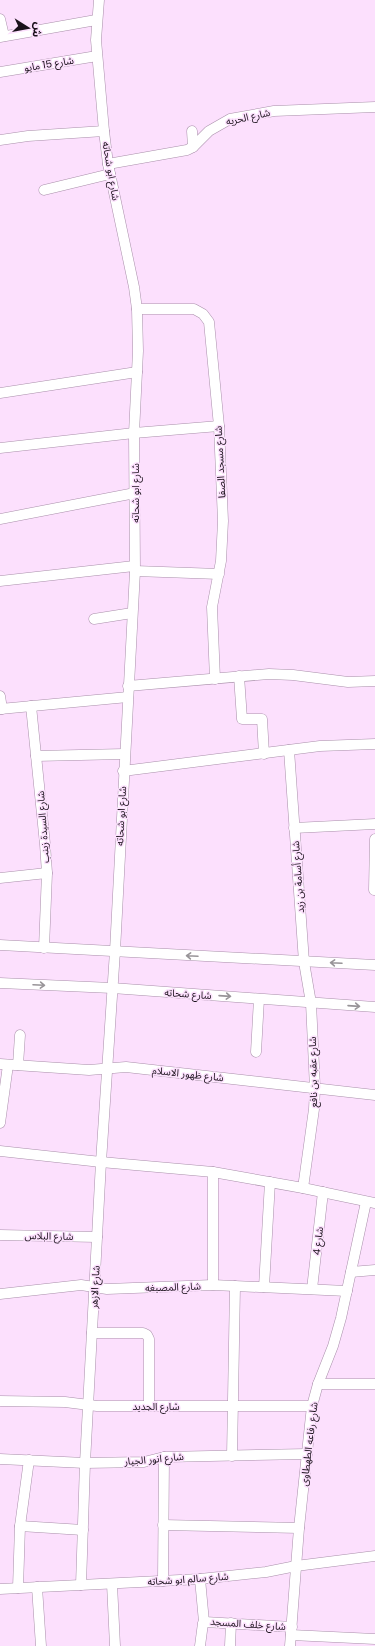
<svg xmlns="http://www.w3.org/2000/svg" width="375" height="1646" viewBox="0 0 375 1646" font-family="Poppins,'Noto Sans Arabic',sans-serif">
<rect width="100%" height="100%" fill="#fce0fd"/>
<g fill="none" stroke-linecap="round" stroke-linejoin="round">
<!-- minor casing -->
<g stroke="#a98faa" stroke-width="11">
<g id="minor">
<polyline points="0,19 4,36"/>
<polyline points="0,37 96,20"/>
<polyline points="0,72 97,56"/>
<polyline points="192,131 193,147"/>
<polyline points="0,140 28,136 104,131"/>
<polyline points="108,164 187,150 193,147 209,131 230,119 274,111 375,107"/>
<polyline points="44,190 110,174"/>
<polyline points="137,309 194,309 203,314 209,322 219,426 223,521 221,561 212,607 215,679"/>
<polyline points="0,393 137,372"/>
<polyline points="0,448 134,433 219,426"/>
<polyline points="0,519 135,493"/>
<polyline points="135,571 219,574"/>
<polyline points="0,581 134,566"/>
<polyline points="94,619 132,613"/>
<polyline points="239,676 242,719 262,719 264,754"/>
<polyline points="128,686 269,674 293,675 348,682 375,681"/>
<polyline points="0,696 2,709"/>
<polyline points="31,706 45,844 47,873 44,948"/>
<polyline points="0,709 128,697"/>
<polyline points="289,750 304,962 311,1003 315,1088 314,1109 303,1188"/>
<polyline points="36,756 124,754"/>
<polyline points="123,771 320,746 375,744"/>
<polyline points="294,828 375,824"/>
<polyline points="0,878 47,873"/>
<polyline points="374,890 375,839"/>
<polyline points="0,945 375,965"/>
<polyline points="0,983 112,988 375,1007"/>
<polyline points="256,1052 259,999"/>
<polyline points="0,1064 89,1070 126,1067 375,1095"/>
<polyline points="18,1065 20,1035"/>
<polyline points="0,1123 8,1065"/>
<polyline points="0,1151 101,1162 213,1172 303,1188 375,1203"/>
<polyline points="213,1172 213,1285"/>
<polyline points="0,1235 97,1237"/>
<polyline points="351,1272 375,1270"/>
<polyline points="264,1287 270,1182"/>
<polyline points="312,1289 323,1192"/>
<polyline points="0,1294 81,1285 107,1289 213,1285 347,1291"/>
<polyline points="92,1333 143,1333 147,1335 149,1339 149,1406"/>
<polyline points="318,1384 375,1384"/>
<polyline points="0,1401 65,1402 97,1406 312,1406"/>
<polyline points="232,1456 235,1286"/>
<polyline points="0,1459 85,1463 144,1462 164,1457 307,1454"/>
<polyline points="163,1525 299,1528"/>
<polyline points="20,1526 83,1530"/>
<polyline points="200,1579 204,1622"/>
<polyline points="163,1581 164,1457"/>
<polyline points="112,1584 115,1646"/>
<polyline points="81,1585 85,1463 101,1162 115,951 135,571 134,433 138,351 137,309 134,287 108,164 104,131 96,40 99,0"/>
<polyline points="37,1587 41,1646"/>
<polyline points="18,1588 20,1526 29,1460"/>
<polyline points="0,1589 200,1579 266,1572 296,1566 375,1556"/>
<polyline points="291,1635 375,1639"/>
<polyline points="200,1646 203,1623 205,1622 292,1627"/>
<polyline points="230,1646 231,1623"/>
<polyline points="290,1646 299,1528 312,1406 318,1384 333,1346 341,1318 366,1202"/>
</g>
</g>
<!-- minor -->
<use href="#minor" stroke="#fff" stroke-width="10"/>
</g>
<!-- one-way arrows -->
<defs><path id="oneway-shaft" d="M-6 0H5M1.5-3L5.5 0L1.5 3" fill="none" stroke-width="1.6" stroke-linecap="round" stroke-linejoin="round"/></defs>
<g stroke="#989498">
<use href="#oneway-shaft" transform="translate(192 956) rotate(-177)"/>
<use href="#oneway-shaft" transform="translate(336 963) rotate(-177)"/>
<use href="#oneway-shaft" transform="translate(39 985) rotate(3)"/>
<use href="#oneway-shaft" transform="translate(225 996) rotate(4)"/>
<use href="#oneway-shaft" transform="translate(354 1006) rotate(4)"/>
</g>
<g text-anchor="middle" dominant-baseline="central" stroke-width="3" stroke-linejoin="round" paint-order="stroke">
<!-- street labels -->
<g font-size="10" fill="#1a111b" stroke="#fce0fd">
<text transform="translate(49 64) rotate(-9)">شارع 15 مايو</text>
<text transform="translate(248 117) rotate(-12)">شارع الحريه</text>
<text transform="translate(111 171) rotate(80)">شارع ابو شحاته</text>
<text transform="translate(220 462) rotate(-93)">شارع مسجد الصفا</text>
<text transform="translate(135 493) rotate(-90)">شارع ابو شحاته</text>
<text transform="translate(121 816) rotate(-87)">شارع ابو شحاته</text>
<text transform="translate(43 827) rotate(-94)">شارع السيدة زينب</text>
<text transform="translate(298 877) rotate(-94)">شارع أسامة بن زيد</text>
<text transform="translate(188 994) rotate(4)">شارع شحاته</text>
<text transform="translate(313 1072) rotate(-91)">شارع عقبه بن نافع</text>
<text transform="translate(188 1074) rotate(6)">شارع ظهور الاسلام</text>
<text transform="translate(49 1236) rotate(1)">شارع البلاس</text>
<text transform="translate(318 1241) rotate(-83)">شارع 4</text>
<text transform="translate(95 1287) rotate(-87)">شارع الازهر</text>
<text transform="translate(173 1287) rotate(-2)">شارع المصبغه</text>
<text x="156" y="1406">شارع الجديد</text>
<text transform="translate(309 1444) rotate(-83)">شارع رفاعه الطهطاوى</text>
<text transform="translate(154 1459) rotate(-5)">شارع انور الجيار</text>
<text transform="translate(188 1579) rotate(-4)">شارع سالم ابو شحاته</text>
<text transform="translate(248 1624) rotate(4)">شارع خلف المسجد</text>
</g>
</g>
<!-- north arrow -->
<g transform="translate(28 28) rotate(101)" stroke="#fce0fd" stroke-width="3" paint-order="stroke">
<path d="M0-3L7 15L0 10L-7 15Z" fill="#1a111b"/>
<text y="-6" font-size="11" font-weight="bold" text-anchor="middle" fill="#1a111b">ش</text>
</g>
</svg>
